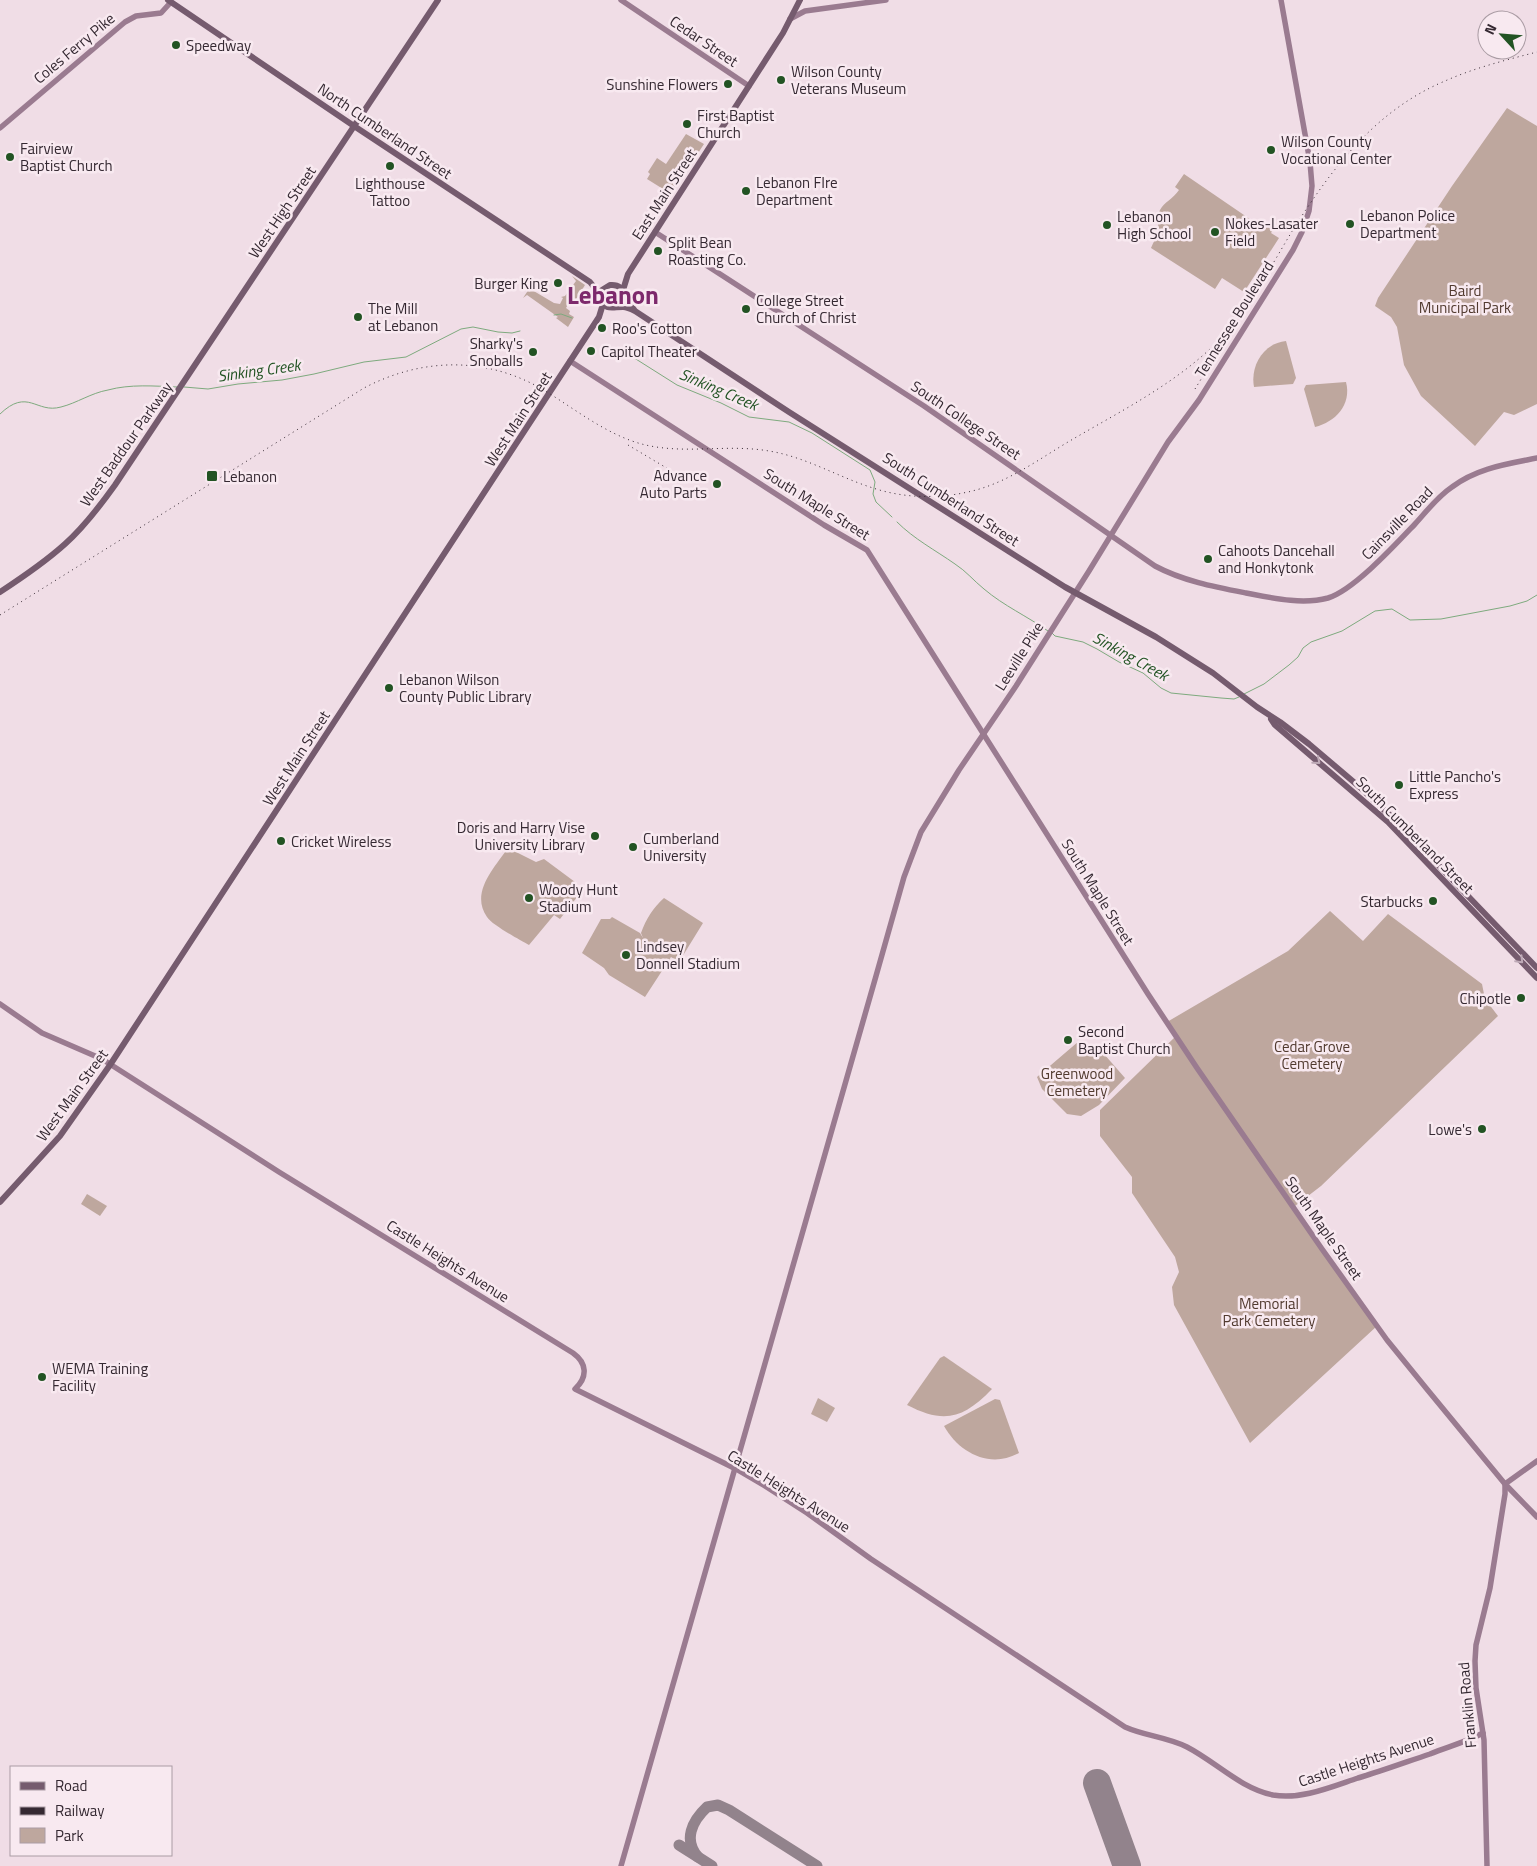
<svg xmlns="http://www.w3.org/2000/svg" width="1537" height="1866" viewBox="0 0 1537 1866" font-family="'Titillium Web',sans-serif">
<rect width="100%" height="100%" fill="#f0dde6"/>
<!-- green -->
<g fill="#bea79e">
<polygon points="1507,108 1537,126 1537,404 1514,415 1504,412 1475,446 1421,396 1404,365 1397,327 1391,317 1375,306 1378,298 1452,186"/>
<polygon points="686,134 704,144 671,194 647,179 650,174 648,172 657,158 666,164"/>
<path d="M 1184,174 L 1263,228 L 1266,225 L 1273,230 L 1271,233 L 1279,238 L 1244,292 L 1222,278 L 1215,289 L 1151,248 C 1153,243 1156,238 1158,233 C 1160,226 1155,218 1160,210 C 1164,202 1173,199 1179,190 L 1175,187 Z"/>
<polygon points="572,276 585,285 575,301 571,299 566,308 570,311 569,314 574,317 568,327 556,318 558,317 527,295 523,298 531,286 533,286 532,290 554,303 560,304 563,298 561,297 565,296 576,281"/>
<path d="M 1286,341 L 1296,378 L 1293,384 L 1254,387 C 1250,365 1264,343 1286,341 Z"/>
<path d="M 1346,382 C 1352,405 1335,422 1315,427 L 1304,389 L 1306,385 Z"/>
<path d="M 508,848 L 536,862 L 544,859 L 575,882 L 575,888 L 581,892 L 560,919 L 554,915 L 529,945 C 520,940 492,925 487,917 C 470,893 494,868 508,848 Z"/>
<path d="M 664,898 L 703,923 L 679,962 L 671,957 L 645,997 L 609,975 L 604,968 L 582,953 L 601,919 L 610,919 L 612,917 L 640,933 L 643,938 L 641,933 C 646,919 653,908 664,898 Z"/>
<polygon points="1330,911 1363,941 1388,914 1482,984 1485,999 1498,1016 1321,1186 1295,1206 1377,1326 1250,1443 1174,1305 1172,1287 1179,1272 1175,1257 1132,1193 1132,1177 1100,1136 1100,1110 1176,1036 1167,1022 1288,951"/>
<polygon points="1079,1041 1089,1054 1097,1046 1125,1078 1099,1105 1081,1116 1067,1114 1042,1089 1037,1077"/>
<polygon points="87,1194 107,1206 100,1216 81,1204"/>
<path d="M 944,1356 L 992,1389 C 963,1419 944,1424 907,1405 L 940,1358 Z"/>
<polygon points="818,1398 835,1408 827,1422 811,1414"/>
<path d="M 995,1399 L 1000,1400 L 1019,1453 C 990,1469 959,1453 944,1426 Z"/>
</g>
<g fill="none" stroke-linecap="round" stroke-linejoin="round">
<!-- stream -->
<g stroke="#7eaa7e" stroke-width="1">
<polyline points="554,315 561,314 572,318"/>
<polyline points="620,349 677,385 721,403 749,417 789,422 812,433 870,470 875,482 873,494 876,502 892,517"/>
<polyline points="184,387 208,389 238,384 282,380 314,374 364,362 406,357 461,329 473,327 498,332 512,333 520,331"/>
<path d="M 0,414 C 28,387 36,414 61,407 C 77,403 91,393 108,390 C 130,384 154,386 177,387"/>
<path d="M 897,522 C 914,539 935,550 955,564 C 966,571 974,581 984,589 C 1004,606 1027,616 1048,631"/>
<polyline points="1052,633 1055,636 1083,642 1097,649 1119,662 1143,673 1161,688 1171,693 1221,698 1234,699 1239,697"/>
<polyline points="1244,694 1264,684 1289,665 1298,657 1303,648 1311,642 1342,631 1375,611 1392,609 1410,620 1441,619 1510,606 1527,601 1537,595"/>
</g>
<!-- taxiway -->
<g stroke="#92838c" stroke-width="11">
<polyline points="679,1845 712,1866"/>
<path d="M 698,1857 C 683,1840 692,1821 707,1807 L 718,1805 L 729,1810 L 817,1866"/>
</g>
<!-- runway -->
<polyline stroke="#92838c" stroke-width="28" points="1097,1783 1127,1866"/>
<!-- secondary -->
<g stroke="#9a7b90" stroke-width="5.5">
<polyline points="621,0 749,86"/>
<polyline points="790,19 805,11 886,0"/>
<polyline points="0,128 125,22 136,16 161,13 171,2"/>
<path d="M 655,232 L 924,406 L 1155,566 C 1183,581 1215,587 1246,593 C 1272,598 1302,605 1328,598 C 1354,590 1396,544 1415,524 C 1427,511 1437,497 1452,487 C 1477,468 1507,464 1537,458"/>
<polyline points="570,361 824,525 867,550 1148,994 1197,1068 1322,1249 1387,1340 1426,1388 1505,1484 1537,1517"/>
<path d="M 0,1004 L 42,1033 L 102,1059 L 279,1172 L 573,1353 C 587,1363 588,1377 575,1389 L 736,1469 L 765,1486 L 807,1513 L 871,1559 L 1125,1727 C 1145,1736 1167,1737 1187,1747 C 1216,1762 1240,1788 1273,1795 C 1301,1800 1331,1787 1358,1778 C 1382,1771 1406,1762 1430,1754 C 1447,1747 1466,1742 1483,1733"/>
<polyline points="621,1866 876,976 904,877 921,832 959,770 1016,686 1089,571 1168,442 1199,400 1293,250 1302,232 1309,211 1312,186 1310,162 1281,0"/>
<polyline points="1487,1866 1484,1740 1476,1688 1475,1661 1476,1645 1490,1588 1505,1494 1505,1484 1537,1461"/>
</g>
<!-- primary -->
<g stroke="#755b6e" stroke-width="6">
<polyline points="168,0 354,126 590,282 601,296"/>
<polyline points="623,290 628,274 783,33 800,0"/>
<path d="M 635,311 C 633,308 629,304 627,301 C 622,292 623,284 610,285 L 602,290 L 601,299 C 605,311 612,307 623,307 C 627,307 631,309 635,311 L 789,412 L 1065,587 L 1156,637 L 1213,673 L 1257,707 L 1280,722 L 1309,744 L 1362,789 L 1396,821 L 1537,968"/>
<path d="M 0,592 C 23,577 45,562 65,544 C 84,527 100,506 115,485 L 438,0"/>
<polyline points="1271,719 1275,725 1388,822 1537,978"/>
<polyline points="0,1202 60,1136 110,1065 561,375 599,317 603,304"/>
</g>
<!-- rail -->
<g stroke="#352932" stroke-width="1" stroke-dasharray="1 4" stroke-linecap="butt">
<polyline points="1195,389 1225,340"/>
<polyline points="628,445 670,470"/>
<path d="M 0,615 L 364,388 C 421,358 485,356 542,389 C 572,407 599,429 632,441 C 677,457 723,443 769,451 C 806,457 838,477 873,488 C 906,499 943,499 976,490 C 1009,481 1038,460 1068,442 C 1124,409 1188,378 1231,327 C 1255,297 1274,261 1294,228 C 1333,167 1376,110 1445,81 C 1474,68 1506,60 1537,52"/>
</g>
</g>
<!-- one-way arrows -->
<defs><path id="oneway-chevron" d="M-2-3.5L2.5 0L-2 3.5" fill="none" stroke-width="1.6" stroke-linecap="round" stroke-linejoin="round" transform="scale(1.25)"/></defs>
<g stroke="#bda9b6">
<use href="#oneway-chevron" transform="translate(1317 761) rotate(40)"/>
<use href="#oneway-chevron" transform="translate(1520 960) rotate(46)"/>
</g>
<!-- markers -->
<g fill="#225323" stroke="#f8e9f0" stroke-width="2">
<circle cx="176" cy="45" r="5"/>
<circle cx="781" cy="80" r="5"/>
<circle cx="728" cy="84" r="5"/>
<circle cx="687" cy="124" r="5"/>
<circle cx="1271" cy="150" r="5"/>
<circle cx="10" cy="157" r="5"/>
<circle cx="390" cy="166" r="5"/>
<circle cx="746" cy="191" r="5"/>
<circle cx="1350" cy="224" r="5"/>
<circle cx="1107" cy="225" r="5"/>
<circle cx="1215" cy="232" r="5"/>
<circle cx="658" cy="251" r="5"/>
<circle cx="558" cy="283" r="5"/>
<circle cx="746" cy="309" r="5"/>
<circle cx="358" cy="317" r="5"/>
<circle cx="602" cy="328" r="5"/>
<circle cx="591" cy="351" r="5"/>
<circle cx="533" cy="352" r="5"/>
<rect x="206" y="470" width="12" height="12" rx="2.5"/>
<circle cx="717" cy="484" r="5"/>
<circle cx="1208" cy="559" r="5"/>
<circle cx="389" cy="688" r="5"/>
<circle cx="1399" cy="785" r="5"/>
<circle cx="595" cy="836" r="5"/>
<circle cx="281" cy="841" r="5"/>
<circle cx="633" cy="847" r="5"/>
<circle cx="529" cy="898" r="5"/>
<circle cx="1433" cy="901" r="5"/>
<circle cx="626" cy="955" r="5"/>
<circle cx="1521" cy="998" r="5"/>
<circle cx="1068" cy="1040" r="5"/>
<circle cx="1482" cy="1129" r="5"/>
<circle cx="42" cy="1377" r="5"/>
</g>
<g text-anchor="middle" dominant-baseline="central" stroke-width="5" stroke-linejoin="round" paint-order="stroke">
<!-- street labels -->
<g font-size="15" fill="#352932" stroke="#f8e9f0">
<text transform="translate(704 41) rotate(34)">Cedar Street</text>
<text transform="translate(74 48) rotate(-40)">Coles Ferry Pike</text>
<text transform="translate(385 131) rotate(34)">North Cumberland Street</text>
<text transform="translate(664 194) rotate(-57)">East Main Street</text>
<text transform="translate(282 212) rotate(-56)">West High Street</text>
<text transform="translate(1234 319) rotate(-58)">Tennessee Boulevard</text>
<text transform="translate(518 419) rotate(-57)">West Main Street</text>
<text transform="translate(966 420) rotate(34)">South College Street</text>
<text transform="translate(126 444) rotate(-55)">West Baddour Parkway</text>
<text transform="translate(951 499) rotate(33)">South Cumberland Street</text>
<text transform="translate(817 504) rotate(32)">South Maple Street</text>
<text transform="translate(1397 523) rotate(-46)">Cainsville Road</text>
<text transform="translate(1019 656) rotate(-58)">Leeville Pike</text>
<text transform="translate(296 758) rotate(-57)">West Main Street</text>
<text transform="translate(1415 835) rotate(45)">South Cumberland Street</text>
<text transform="translate(1098 892) rotate(58)">South Maple Street</text>
<text transform="translate(72 1095) rotate(-54)">West Main Street</text>
<text transform="translate(1324 1228) rotate(55)">South Maple Street</text>
<text transform="translate(448 1261) rotate(32)">Castle Heights Avenue</text>
<text transform="translate(789 1491) rotate(32)">Castle Heights Avenue</text>
<text transform="translate(1467 1705) rotate(-95)">Franklin Road</text>
<text transform="translate(1366 1760) rotate(-18)">Castle Heights Avenue</text>
</g>
<!-- poi labels -->
<g font-size="15" fill="#352932" stroke="#f8e9f0" text-anchor="start">
<text x="186" y="45">Speedway</text>
<text x="791" y="71">Wilson County<tspan x="791" dy="17">Veterans Museum</tspan></text>
<text x="718" y="84" text-anchor="end">Sunshine Flowers</text>
<text x="697" y="115">First Baptist<tspan x="697" dy="17">Church</tspan></text>
<text x="1281" y="141">Wilson County<tspan x="1281" dy="17">Vocational Center</tspan></text>
<text x="20" y="148">Fairview<tspan x="20" dy="17">Baptist Church</tspan></text>
<text x="756" y="182">Lebanon FIre<tspan x="756" dy="17">Department</tspan></text>
<text x="390" y="183" text-anchor="middle">Lighthouse<tspan x="390" dy="17">Tattoo</tspan></text>
<text x="1360" y="215">Lebanon Police<tspan x="1360" dy="17">Department</tspan></text>
<text x="1117" y="216">Lebanon<tspan x="1117" dy="17">High School</tspan></text>
<text x="1225" y="223">Nokes-Lasater<tspan x="1225" dy="17">Field</tspan></text>
<text x="668" y="242">Split Bean<tspan x="668" dy="17">Roasting Co.</tspan></text>
<text x="548" y="283" text-anchor="end">Burger King</text>
<text x="756" y="300">College Street<tspan x="756" dy="17">Church of Christ</tspan></text>
<text x="368" y="308">The Mill<tspan x="368" dy="17">at Lebanon</tspan></text>
<text x="612" y="328">Roo's Cotton</text>
<text x="523" y="343" text-anchor="end">Sharky's<tspan x="523" dy="17">Snoballs</tspan></text>
<text x="601" y="351">Capitol Theater</text>
<text x="707" y="475" text-anchor="end">Advance<tspan x="707" dy="17">Auto Parts</tspan></text>
<text x="223" y="476">Lebanon</text>
<text x="1218" y="550">Cahoots Dancehall<tspan x="1218" dy="17">and Honkytonk</tspan></text>
<text x="399" y="679">Lebanon Wilson<tspan x="399" dy="17">County Public Library</tspan></text>
<text x="1409" y="776">Little Pancho's<tspan x="1409" dy="17">Express</tspan></text>
<text x="585" y="827" text-anchor="end">Doris and Harry Vise<tspan x="585" dy="17">University Library</tspan></text>
<text x="643" y="838">Cumberland<tspan x="643" dy="17">University</tspan></text>
<text x="291" y="841">Cricket Wireless</text>
<text x="539" y="889">Woody Hunt<tspan x="539" dy="17">Stadium</tspan></text>
<text x="1423" y="901" text-anchor="end">Starbucks</text>
<text x="636" y="946">Lindsey<tspan x="636" dy="17">Donnell Stadium</tspan></text>
<text x="1511" y="998" text-anchor="end">Chipotle</text>
<text x="1078" y="1031">Second<tspan x="1078" dy="17">Baptist Church</tspan></text>
<text x="1472" y="1129" text-anchor="end">Lowe's</text>
<text x="52" y="1368">WEMA Training<tspan x="52" dy="17">Facility</tspan></text>
</g>
<!-- park labels -->
<g font-size="15" fill="#513a2f" stroke="#f8e9f0">
<text x="1465" y="290">Baird<tspan x="1465" dy="17">Municipal Park</tspan></text>
<text x="1312" y="1046">Cedar Grove<tspan x="1312" dy="17">Cemetery</tspan></text>
<text x="1077" y="1073">Greenwood<tspan x="1077" dy="17">Cemetery</tspan></text>
<text x="1269" y="1303">Memorial<tspan x="1269" dy="17">Park Cemetery</tspan></text>
</g>
<!-- water labels -->
<g font-size="16" font-style="italic" fill="#225323" stroke="#f8e9f0">
<text transform="translate(259 370) rotate(-8)">Sinking Creek</text>
<text transform="translate(719 389) rotate(23)">Sinking Creek</text>
<text transform="translate(1131 656) rotate(29)">Sinking Creek</text>
</g>
<!-- town labels -->
<g font-size="25" font-weight="bold" fill="#7d296c" stroke="#f8e9f0">
<text x="613" y="295">Lebanon</text>
</g>
</g>
<!-- legend -->
<rect x="10" y="1766" width="162" height="90" fill="#f8e9f0" stroke="#aa9ca4"/>
<rect x="20" y="1782" width="25" height="8" fill="#755b6e" stroke="#aa9ca4"/>
<text x="55" y="1791" font-size="15" fill="#352932">Road</text>
<rect x="20" y="1807" width="25" height="8" fill="#352932" stroke="#aa9ca4"/>
<text x="55" y="1816" font-size="15" fill="#352932">Railway</text>
<rect x="20" y="1828" width="25" height="15" fill="#bea79e" stroke="#aa9ca4"/>
<text x="55" y="1841" font-size="15" fill="#352932">Park</text>
<!-- north arrow -->
<g transform="translate(1502 35) rotate(296)"><circle r="24" fill="#f8e9f0" stroke="#aa9ca4"/>
<path d="M0-4L9 19L0 12L-9 19Z" fill="#225323"/>
<text y="-8" font-size="14" font-weight="bold" text-anchor="middle" fill="#352932">N</text>
</g>
</svg>
